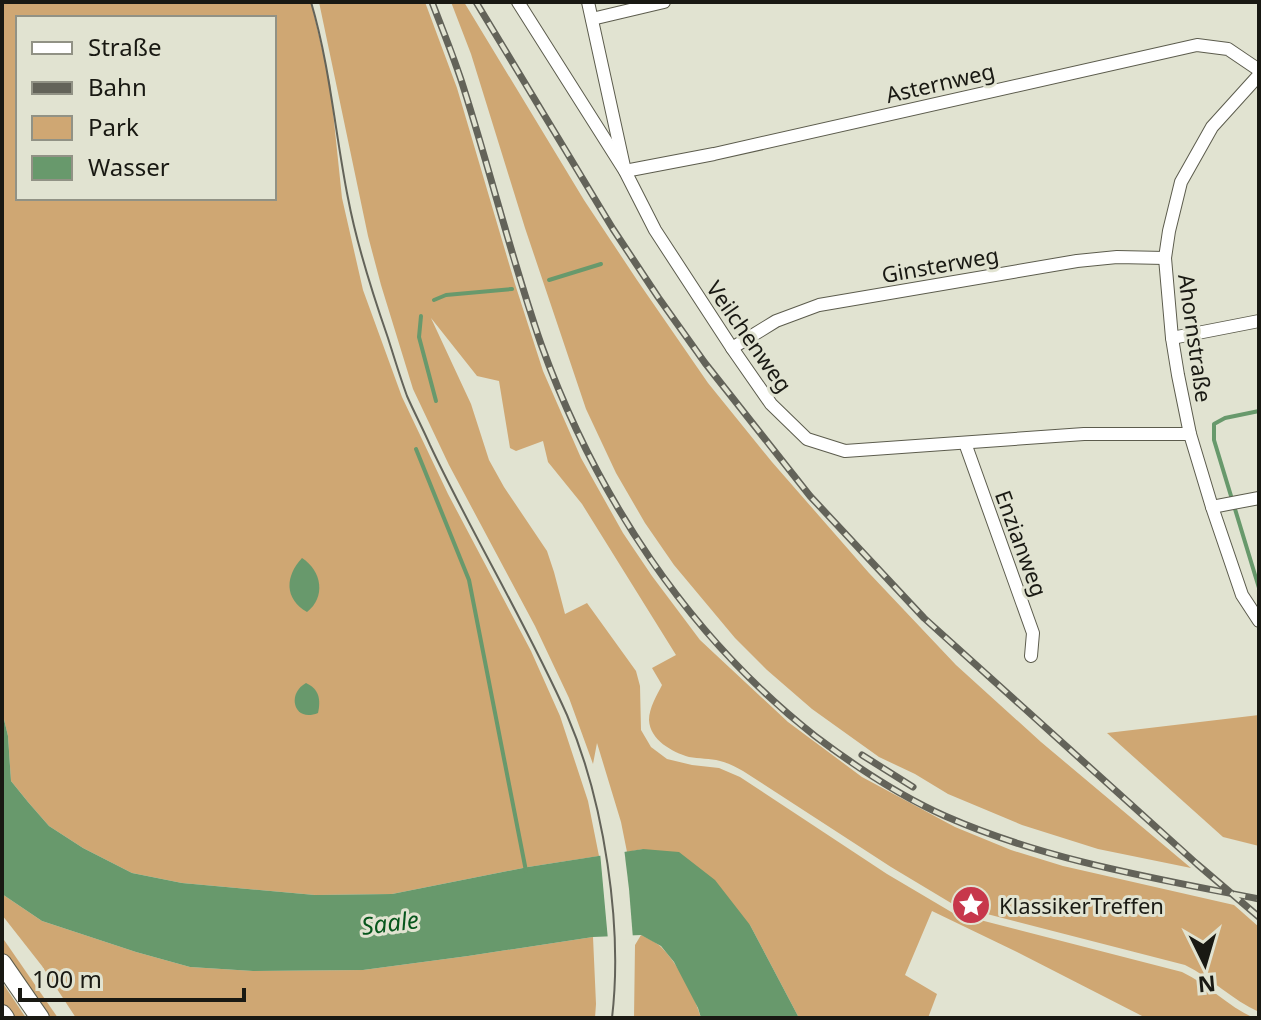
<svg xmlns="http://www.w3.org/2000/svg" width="1261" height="1020" viewBox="0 0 1261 1020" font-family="'Noto Sans',sans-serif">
<rect width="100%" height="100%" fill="#e1e3d1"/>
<!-- green -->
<g fill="#cfa773" fill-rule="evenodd">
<path d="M 2,2 L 311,2 L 330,83 L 342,198 L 363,290 L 402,397 L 448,494 L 531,651 L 560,716 L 588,801 L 599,856 L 528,867 L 392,894 L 315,895 L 182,883 L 132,873 L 83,848 L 49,826 L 28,802 L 11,781 L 8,736 L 2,711 ZM 18,18 L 274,18 L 274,198 L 18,198 Z"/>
<path d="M 319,2 L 425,2 L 457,88 L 515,284 L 543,371 L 581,458 L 623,533 L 652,576 L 700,640 L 788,722 L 862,777 L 955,827 L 1011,850 L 1063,866 L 1234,905 L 1259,927 L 1259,1012 C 1232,1000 1212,978 1185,965 L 956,906 L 891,867 L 743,771 C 736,767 728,763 720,761 C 710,758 699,759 689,757 C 672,752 650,740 649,720 C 649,708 657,695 662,685 L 652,668 L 676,655 L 582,504 L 548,462 L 543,441 L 516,451 L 510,448 L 499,381 L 477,376 L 431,318 L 471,404 L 489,460 L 504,487 L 547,551 L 554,572 L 565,614 L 587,603 L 636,671 L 640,686 L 641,730 L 651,747 L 667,759 L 692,765 L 719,768 L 740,777 L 887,874 L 953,913 L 1182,972 C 1208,984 1227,1006 1254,1018 L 1146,1018 L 1017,952 L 932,911 L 905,975 L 937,994 L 928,1018 L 799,1018 L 750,925 L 643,849 L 627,852 L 621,822 L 597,743 L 593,764 L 569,698 L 535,626 L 449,465 L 413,389 L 381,285 L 368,236 Z"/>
<polygon points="451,2 464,2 584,200 637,280 708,383 772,462 869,573 956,665 1041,742 1191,868 1098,849 1022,825 948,794 915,774 879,757 812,709 767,670 735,638 674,565 645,523 616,473 586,409 525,228 471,54"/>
<polygon points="1259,715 1259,846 1223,837 1107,733"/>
<polygon points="2,894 42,921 136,952 190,967 253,971 363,970 468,956 593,937 596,1004 595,1018 76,1018 42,966 2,915"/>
<path d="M 641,935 C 649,939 658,943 663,949 C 678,964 695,997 701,1018 L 634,1018 L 635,945 Z"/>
<polygon points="2,937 58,1018 47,1018 2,951"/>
<polygon points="2,982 26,1018 13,1018 2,1002"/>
</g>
<!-- water -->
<g fill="#68996c">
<path d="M 302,558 C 322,571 326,597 307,612 C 284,599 285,576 302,558 Z"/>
<path d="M 306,683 C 319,689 321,699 318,713 C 294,723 286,694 306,683 Z"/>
<polygon points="2,711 8,736 11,781 28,802 49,826 83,848 132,873 182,883 315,895 392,894 528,867 643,849 679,852 715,880 750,925 799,1018 701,1018 698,1008 674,962 661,946 641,935 593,937 468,956 363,970 253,971 190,967 136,952 42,921 2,894"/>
</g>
<!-- pier -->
<polygon fill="#e1e3d1" points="624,848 629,889 633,939 608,940 600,852"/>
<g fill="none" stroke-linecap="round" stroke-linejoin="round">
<!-- stream -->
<g stroke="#68996c" stroke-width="4">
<polyline points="549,280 601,264"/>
<polyline points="434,300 446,295 512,289"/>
<polyline points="421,316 419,337 436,401"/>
<polyline points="1259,411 1225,418 1214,424 1214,440 1259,588"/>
<polyline points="416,449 469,580 526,871"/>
</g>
<!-- street casing -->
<g stroke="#5c5c4d" stroke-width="14">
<g id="street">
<polyline points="518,2 625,171 655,230 732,348 771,404 807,439 845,451 1084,434 1190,434"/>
<polyline points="588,2 625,171 714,154 1197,45 1228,49 1259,70"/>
<polyline points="592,19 664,2"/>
<polyline points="1259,75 1212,127 1181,182 1169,231 1165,258 1172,338 1178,375 1190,434 1212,507 1242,595 1259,621"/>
<polyline points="1172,338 1259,321"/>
<polyline points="732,348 776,321 819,305 1077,261 1117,257 1165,258"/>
<polyline points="965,443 1033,633 1031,656"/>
<polyline points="1212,507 1259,498"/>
</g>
</g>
<!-- primary casing -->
<g stroke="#5c5c4d" stroke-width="20">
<g id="primary">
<polyline points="2,963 40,1018"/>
<polyline points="2,1014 5,1018"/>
</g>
</g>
<!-- street -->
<use href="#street" stroke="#fff" stroke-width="12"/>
<!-- primary -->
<use href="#primary" stroke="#fff" stroke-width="18"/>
<!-- tram -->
<path stroke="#636359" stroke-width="2" d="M 311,2 C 330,66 335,133 348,198 C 357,246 372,292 388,338 C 394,357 400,377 407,396 C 414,412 423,429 430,445 C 473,536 526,623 567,715 C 604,801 623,925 612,1018"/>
<!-- rail casing -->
<g stroke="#636359" stroke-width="7">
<g id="rail">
<path d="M 432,2 C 443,31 455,60 464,89 C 491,174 512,260 541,344 C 596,496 687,635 815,736 C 856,767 898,795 945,816 C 1045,860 1153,878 1259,899"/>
<polyline points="476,2 613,229 658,297 705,363 810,496 924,618 1197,864 1259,917"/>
<polyline points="862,755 913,787"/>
</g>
</g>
<!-- rail -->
<use href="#rail" stroke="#e1e3d1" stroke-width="4" stroke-dasharray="12" stroke-linecap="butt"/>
</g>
<!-- icons -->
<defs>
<g id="sight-disc" transform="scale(2)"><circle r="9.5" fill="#c7374b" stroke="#e1e3d1"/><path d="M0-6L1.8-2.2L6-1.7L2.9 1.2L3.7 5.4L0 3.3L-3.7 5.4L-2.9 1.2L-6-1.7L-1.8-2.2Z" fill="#fff"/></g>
</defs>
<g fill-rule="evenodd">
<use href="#sight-disc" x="971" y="905"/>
</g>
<g text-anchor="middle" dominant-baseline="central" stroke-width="6" stroke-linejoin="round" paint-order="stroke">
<!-- street labels -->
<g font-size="22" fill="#191913" stroke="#e1e3d1">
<text transform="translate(940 82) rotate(-13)">Asternweg</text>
<text transform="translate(940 264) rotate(-10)">Ginsterweg</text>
<text transform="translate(750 336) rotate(55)">Veilchenweg</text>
<text transform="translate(1196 338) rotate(82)">Ahornstraße</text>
<text transform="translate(1022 543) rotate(70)">Enzianweg</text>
</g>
<!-- poi labels -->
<g font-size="22" fill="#191913" stroke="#e1e3d1" text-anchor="start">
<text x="999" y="905">KlassikerTreffen</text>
</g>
<!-- water labels -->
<g font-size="24" font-style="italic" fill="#06561c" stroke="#e1e3d1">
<text transform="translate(390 922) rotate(-7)">Saale</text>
</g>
</g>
<!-- border -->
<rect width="1261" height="1020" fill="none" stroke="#191913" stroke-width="8"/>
<!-- legend -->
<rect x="16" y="16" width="260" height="184" fill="#e1e3d1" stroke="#919285" stroke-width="2"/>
<rect x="32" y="42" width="40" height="12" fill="#ffffff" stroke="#919285" stroke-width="2"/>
<text x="88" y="56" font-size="24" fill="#191913">Straße</text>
<rect x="32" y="82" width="40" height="12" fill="#636359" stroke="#919285" stroke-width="2"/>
<text x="88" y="96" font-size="24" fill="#191913">Bahn</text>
<rect x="32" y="116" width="40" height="24" fill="#cfa773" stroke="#919285" stroke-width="2"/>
<text x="88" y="136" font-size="24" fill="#191913">Park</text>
<rect x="32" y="156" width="40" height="24" fill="#68996c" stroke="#919285" stroke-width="2"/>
<text x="88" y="176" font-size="24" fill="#191913">Wasser</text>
<!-- north arrow -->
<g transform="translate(1205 964) rotate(175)" stroke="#e1e3d1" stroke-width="6" paint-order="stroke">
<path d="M0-6L14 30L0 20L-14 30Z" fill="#191913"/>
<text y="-12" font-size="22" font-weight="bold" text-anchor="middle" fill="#191913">N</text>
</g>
<!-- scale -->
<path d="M20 988v12h224v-12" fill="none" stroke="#191913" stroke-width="4"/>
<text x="32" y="988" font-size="24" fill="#191913" stroke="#e1e3d1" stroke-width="6" paint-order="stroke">100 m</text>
</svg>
